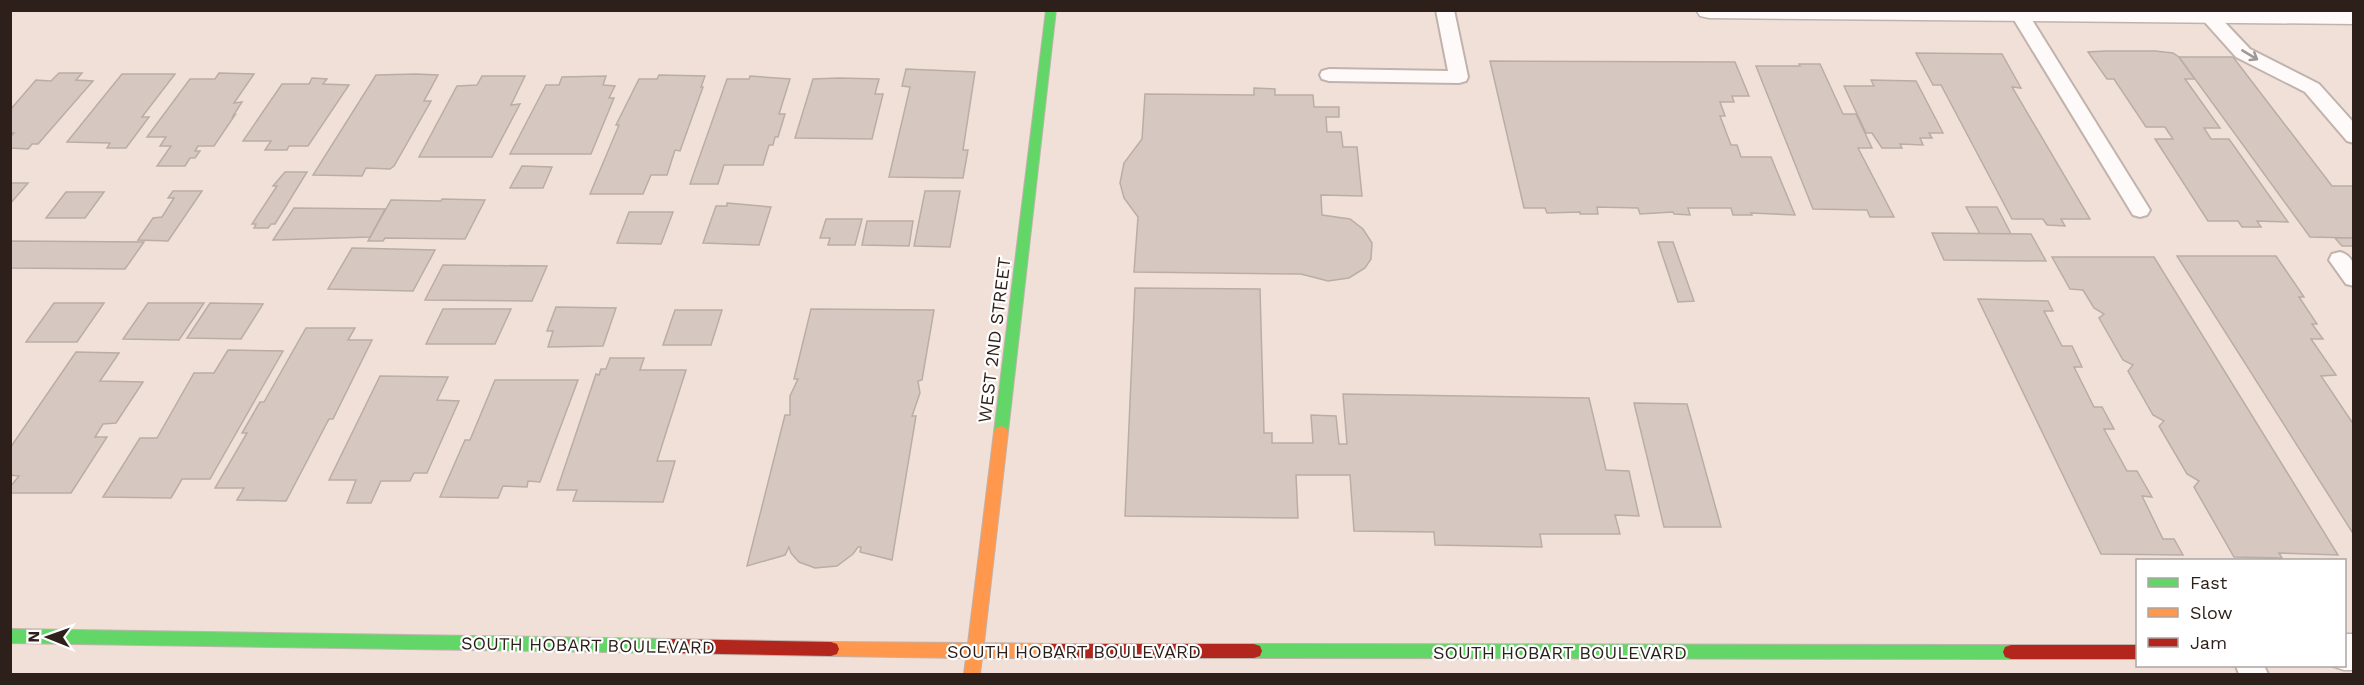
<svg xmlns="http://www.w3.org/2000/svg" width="2364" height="685" viewBox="0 0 2364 685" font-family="'Work Sans',sans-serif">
<rect width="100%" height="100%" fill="#f0e0d8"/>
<!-- building -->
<g fill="#d6c8c0" stroke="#baada5" stroke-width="1.5">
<polygon points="2105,51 2155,51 2173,53 2179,57 2195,79 2185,79 2220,128 2204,128 2211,139 2229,139 2288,222 2257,221 2261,227 2242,227 2238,221 2208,221 2155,139 2173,139 2165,127 2146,127 2114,79 2107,79 2088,52"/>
<polygon points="1916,53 2002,54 2021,88 2012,87 2090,219 2061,219 2065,226 2047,225 2043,219 2012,219 1941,85 1933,85"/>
<polygon points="2179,57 2233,57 2332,186 2354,186 2354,238 2310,237"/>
<polygon points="1490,61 1735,62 1749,96 1732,96 1734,102 1720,102 1725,116 1720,116 1731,145 1737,145 1741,157 1771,157 1795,215 1751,213 1752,215 1733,215 1731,208 1688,208 1690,215 1674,214 1673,212 1640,214 1638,208 1597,207 1598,214 1580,214 1580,212 1547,213 1545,208 1524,208"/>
<polygon points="1799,64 1820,64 1843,114 1856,114 1872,148 1858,148 1894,217 1870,217 1867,210 1813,209 1756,66 1800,66"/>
<polygon points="906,69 975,72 963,150 968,150 963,178 889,177 910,87 902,86"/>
<polygon points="59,73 82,73 76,80 93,81 38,144 32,144 28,149 10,148 10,137 14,133 10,133 10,110 36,80 51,81"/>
<polygon points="219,73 254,74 234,103 242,102 233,116 235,115 214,146 198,146 195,151 200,151 195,158 190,158 185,166 157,166 171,146 160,146 166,137 147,137 190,79 215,79"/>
<polygon points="122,74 175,74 142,117 149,117 126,148 107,148 110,143 67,142"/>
<polygon points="416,74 438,75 424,101 431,101 394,166 390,169 366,168 362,176 313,175 376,75"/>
<polygon points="659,75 705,76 701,87 703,87 680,151 675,150 667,175 651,175 643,194 590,194 619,125 616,125 639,79 657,79"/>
<polygon points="482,76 525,76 511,105 520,104 492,157 419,157 457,86 477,85"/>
<polygon points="606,76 603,85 615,86 609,98 614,98 591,154 510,154 546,85 559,85 562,77"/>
<polygon points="750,76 790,79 779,114 785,114 778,137 775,137 773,145 769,145 763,165 724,165 718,184 690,184 727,79 749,79"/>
<polygon points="312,78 327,79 323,84 349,85 308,146 289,146 287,150 265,150 271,141 243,141 282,84 309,84"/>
<polygon points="839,78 879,79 875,94 883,94 872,139 795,138 813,79"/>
<polygon points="1871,80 1916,81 1943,133 1929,133 1932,138 1920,138 1923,145 1900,144 1902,148 1882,148 1872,133 1866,133 1844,86 1874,86"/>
<polygon points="1254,88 1275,89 1275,95 1313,95 1314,107 1339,107 1339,117 1326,117 1327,132 1341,132 1343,147 1357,147 1362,196 1321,195 1322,215 1350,219 1363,229 1372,243 1371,259 1365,268 1349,278 1328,281 1301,274 1134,272 1138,217 1124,198 1120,183 1124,163 1142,139 1145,94 1254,95"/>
<polygon points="522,166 552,167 543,188 510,188"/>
<polygon points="285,172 307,172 275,224 271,224 268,228 254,228 256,224 252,224 277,186 273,186"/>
<polygon points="10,183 28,183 10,204"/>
<polygon points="173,191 202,191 168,241 138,240 153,218 162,217 174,198 168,198"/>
<polygon points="925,191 960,191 950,247 914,246"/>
<polygon points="66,192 104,192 85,218 46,218"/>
<polygon points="442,199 485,200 465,239 385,238 383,241 368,241 391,200 441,201"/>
<polygon points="727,203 771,207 759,245 703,243 716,206 727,206"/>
<polygon points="1966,207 1997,207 2011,234 1980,234"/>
<polygon points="294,208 385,209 370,237 273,240"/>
<polygon points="629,212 673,212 661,244 617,243"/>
<polygon points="826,219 862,219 855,245 828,245 830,238 820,238"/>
<polygon points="867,221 913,221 909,246 862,245"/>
<polygon points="1932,233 2031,234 2046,261 1944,260"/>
<polygon points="2335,238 2354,238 2354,246 2342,246"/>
<polygon points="10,241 144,242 125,269 10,268"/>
<polygon points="1658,242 1673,242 1694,301 1678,302"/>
<polygon points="352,248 435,250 413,291 328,289"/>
<polygon points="2177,256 2276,256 2304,297 2299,297 2317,324 2312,324 2323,339 2311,339 2336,375 2321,376 2354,425 2354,535"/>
<polygon points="2052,257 2154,257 2338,555 2279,553 2282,558 2234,557 2194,487 2199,481 2187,474 2159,426 2164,421 2153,415 2128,371 2133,365 2123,360 2099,318 2104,314 2094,308 2083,290 2070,289"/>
<polygon points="443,265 547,266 532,301 425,300"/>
<polygon points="1135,288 1260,289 1264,433 1272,433 1272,443 1313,443 1311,415 1336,416 1339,444 1347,444 1343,394 1589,398 1606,470 1629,471 1639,516 1615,515 1620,534 1540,534 1542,547 1435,545 1434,532 1354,531 1350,475 1296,475 1298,518 1125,516"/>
<polygon points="1978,299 2048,301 2053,311 2044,311 2062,346 2072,346 2082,367 2074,367 2094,407 2102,407 2114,429 2104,429 2127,471 2137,471 2152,497 2142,496 2163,539 2174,539 2183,555 2101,554"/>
<polygon points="54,303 104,303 77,342 26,342"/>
<polygon points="148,303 204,303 179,340 123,339"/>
<polygon points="210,303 263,304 241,339 187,338"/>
<polygon points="556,307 616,308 603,346 548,347 553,331 547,331"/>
<polygon points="443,309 511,309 495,344 426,344"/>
<polygon points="811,309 934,310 922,380 918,381 920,393 912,416 916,416 892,560 860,552 861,547 858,547 853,554 837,566 815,568 799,562 791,553 789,547 785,555 747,566 785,415 790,415 790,396 798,379 794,379"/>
<polygon points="675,310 722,310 711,345 663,345"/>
<polygon points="306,328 355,328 348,340 372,340 333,419 329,419 286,501 237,500 244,488 215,488 247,433 242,433 260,402 264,402"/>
<polygon points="228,350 283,351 210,479 182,479 171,498 103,497 140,438 157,438 194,373 214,373"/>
<polygon points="76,352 119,353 100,381 143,382 116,423 103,424 95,437 107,437 71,493 10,493 10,487 19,476 10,475 10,448"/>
<polygon points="610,358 644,358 640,370 686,370 657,461 675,461 663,502 573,501 577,490 557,490 596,374 599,375 601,369 606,369"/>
<polygon points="380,376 448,377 437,400 459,401 427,473 414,473 410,481 381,481 371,503 347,503 356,480 329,480"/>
<polygon points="495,380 578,380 540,482 528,481 527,487 503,486 498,498 440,497 465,440 470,440"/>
<polygon points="1634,403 1687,404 1721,527 1664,527"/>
</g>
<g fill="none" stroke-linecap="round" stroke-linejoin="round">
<!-- lane casing -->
<g stroke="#c1b3ac" stroke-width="4">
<g id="lane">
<polygon points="1436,10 1454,10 1468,77 1466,81 1459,83 1329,81 1322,79 1320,75 1322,71 1329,69 1448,71"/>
<polygon points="2008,10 2026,10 2147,205 2150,210 2147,215 2140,217 2133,215"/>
<polygon points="2202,11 2214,11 2250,49 2319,84 2354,123 2354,143 2347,141 2305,92 2236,57 2202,19 2199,15"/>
<path d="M 2340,252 C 2357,257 2354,271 2354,286 L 2346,284 L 2329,260 L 2332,254 Z"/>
<polygon points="2236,666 2264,666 2268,674 2239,674"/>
</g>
</g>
<!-- street casing -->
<g stroke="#c1b3ac" stroke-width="3">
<g id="street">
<polygon points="1696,10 2354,10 2354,24 1709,18 1700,16"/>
<polygon points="2344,634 2354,634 2354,670 2344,670 2332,666 2344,666"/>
</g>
</g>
<!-- fast casing -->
<g stroke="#c1b3ac" stroke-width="2">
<g id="fast">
<polygon points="1046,10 1056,10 1008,432 1006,436 1001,438 996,436 994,432"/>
<polygon points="10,629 670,639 676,641 678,646 676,651 670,653 10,643"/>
<polygon points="1254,644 2011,645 2017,647 2019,652 2017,657 2011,659 1254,658 1248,656 1246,651 1248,646"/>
</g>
</g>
<!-- slow casing -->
<g stroke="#c1b3ac" stroke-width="2">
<polygon id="slow" points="1001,426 1006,428 1008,432 984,643 1050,644 1056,646 1058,651 1056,656 1050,658 982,658 980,674 964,674 966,658 831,656 825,654 823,649 825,644 831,642 968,643 994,432 996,428"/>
</g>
<!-- jam casing -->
<g stroke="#c1b3ac" stroke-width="2">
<g id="jam">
<polygon points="670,639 831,642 837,644 839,649 837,654 831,656 670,653 664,651 662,646 664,641"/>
<polygon points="1050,644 1254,644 1260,646 1262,651 1260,656 1254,658 1050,658 1044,656 1042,651 1044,646"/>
<polygon points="2011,645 2138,645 2138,659 2011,659 2005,657 2003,652 2005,647"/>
</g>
</g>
<!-- lane -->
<use href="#lane" fill="#fdfaf9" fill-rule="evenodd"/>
<!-- street -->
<use href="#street" fill="#fdfaf9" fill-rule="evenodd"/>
<!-- fast -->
<use href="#fast" fill="#63d668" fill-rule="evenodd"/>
<!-- slow -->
<use href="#slow" fill="#ff974d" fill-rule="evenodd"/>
<!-- jam -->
<use href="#jam" fill="#b3261e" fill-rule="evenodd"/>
</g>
<!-- one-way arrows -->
<defs><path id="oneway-shaft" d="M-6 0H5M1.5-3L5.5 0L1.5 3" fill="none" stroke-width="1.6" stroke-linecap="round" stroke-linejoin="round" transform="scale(1.5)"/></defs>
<use stroke="#9f9794" href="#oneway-shaft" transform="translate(2250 55) rotate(31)"/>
<g text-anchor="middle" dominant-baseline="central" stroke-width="4.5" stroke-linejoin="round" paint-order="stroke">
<!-- street labels -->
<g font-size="18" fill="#2d1f19" stroke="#fff">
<text transform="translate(994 340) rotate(-83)">WEST 2ND STREET</text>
<text transform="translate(588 645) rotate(1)">SOUTH HOBART BOULEVARD</text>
<text x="1074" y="651">SOUTH HOBART BOULEVARD</text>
<text x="1560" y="652">SOUTH HOBART BOULEVARD</text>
</g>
</g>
<!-- border -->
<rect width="2364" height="685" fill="none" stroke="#2d1f19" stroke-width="24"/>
<!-- legend -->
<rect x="2136" y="559" width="210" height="108" fill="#ffffff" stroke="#aba5a3" stroke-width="1.5"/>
<rect x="2148" y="578" width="30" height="9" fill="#63d668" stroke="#aba5a3" stroke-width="1.5"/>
<text x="2190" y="589" font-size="18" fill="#2d1f19">Fast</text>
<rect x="2148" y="608" width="30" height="9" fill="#ff974d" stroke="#aba5a3" stroke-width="1.5"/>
<text x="2190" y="619" font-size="18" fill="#2d1f19">Slow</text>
<rect x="2148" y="638" width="30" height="9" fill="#b3261e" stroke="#aba5a3" stroke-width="1.5"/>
<text x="2190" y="649" font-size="18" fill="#2d1f19">Jam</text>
<!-- north arrow -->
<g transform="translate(48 637) rotate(271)" stroke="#ffffff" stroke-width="4.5" paint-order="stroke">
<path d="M0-4.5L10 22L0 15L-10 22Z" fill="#2d1f19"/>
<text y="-9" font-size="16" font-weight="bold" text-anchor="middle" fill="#2d1f19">N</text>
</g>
</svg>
